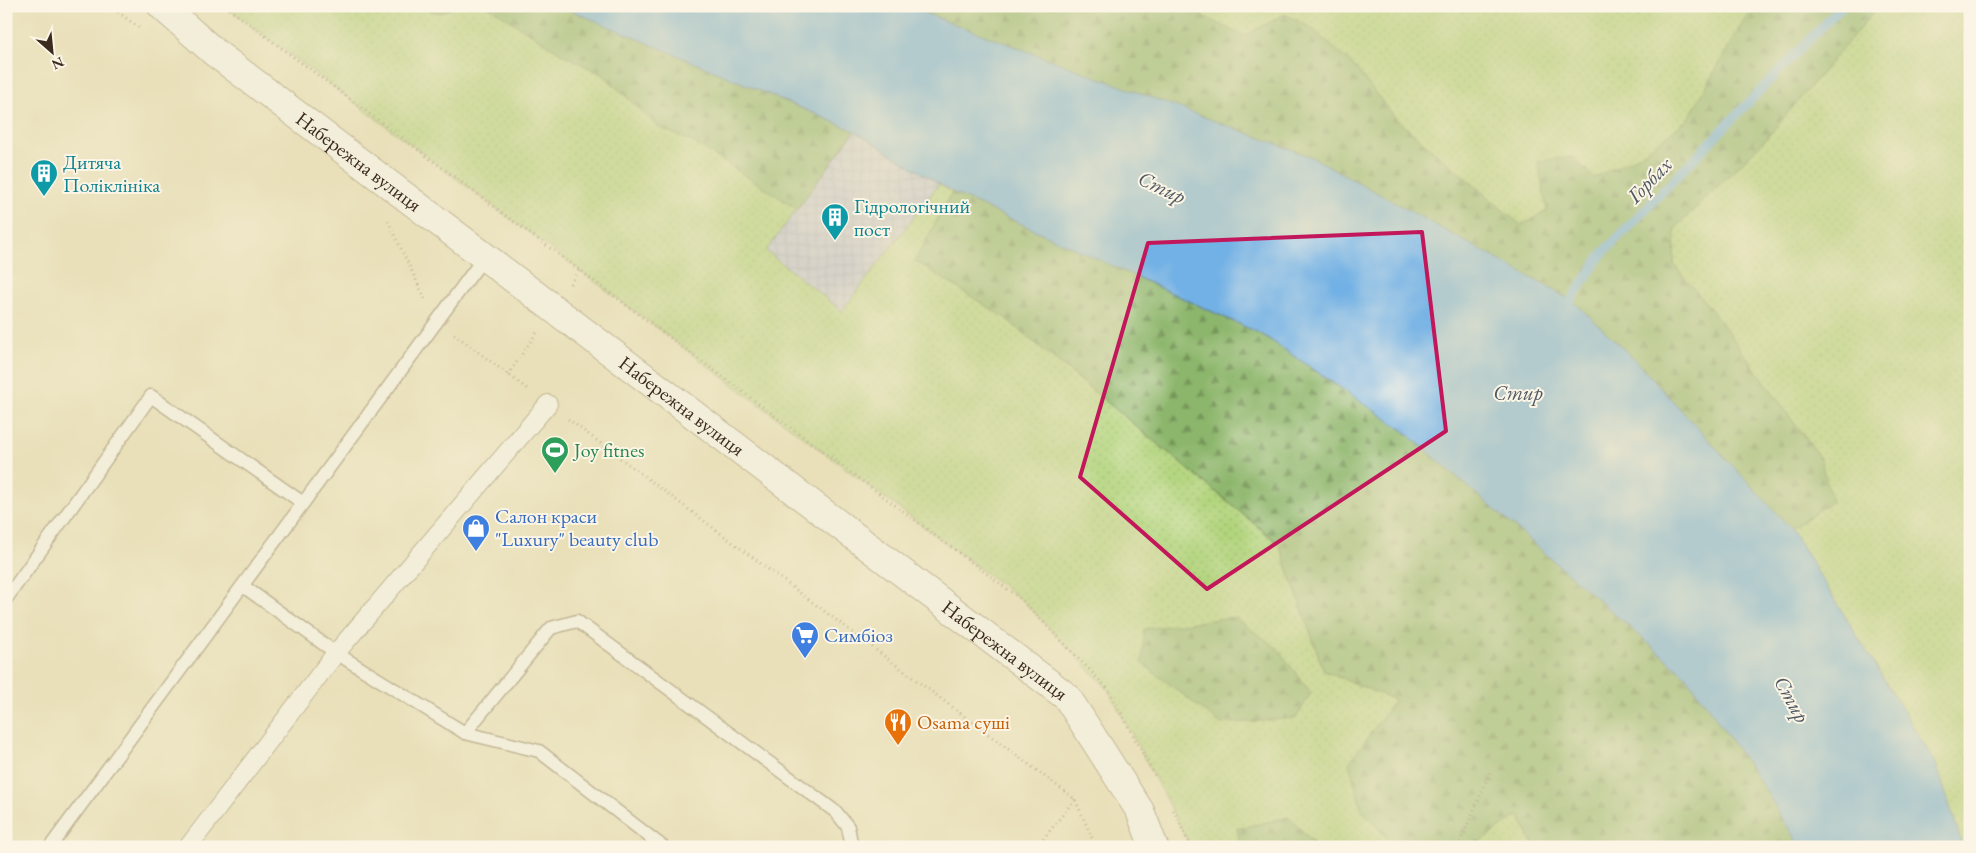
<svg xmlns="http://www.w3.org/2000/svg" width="1976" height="853" viewBox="0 0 1976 853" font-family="'EB Garamond',serif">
<defs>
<pattern id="industrial-grid" width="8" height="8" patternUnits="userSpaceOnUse" patternTransform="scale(1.25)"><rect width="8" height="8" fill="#bfc2dd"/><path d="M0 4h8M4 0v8" fill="none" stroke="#a5a7bd"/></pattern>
<pattern id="grass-dots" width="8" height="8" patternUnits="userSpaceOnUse" patternTransform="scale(1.25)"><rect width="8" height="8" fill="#b1d47c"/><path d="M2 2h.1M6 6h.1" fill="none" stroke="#99b66b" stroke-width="1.8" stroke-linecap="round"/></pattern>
<pattern id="forest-firs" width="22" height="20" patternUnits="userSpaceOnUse" patternTransform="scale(1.25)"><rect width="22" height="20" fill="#8cb66c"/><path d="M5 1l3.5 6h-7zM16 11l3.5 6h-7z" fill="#749458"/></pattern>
</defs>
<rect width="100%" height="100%" fill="#fcf5e5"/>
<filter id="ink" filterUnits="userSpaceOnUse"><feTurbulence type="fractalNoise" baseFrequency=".02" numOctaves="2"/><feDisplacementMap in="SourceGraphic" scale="10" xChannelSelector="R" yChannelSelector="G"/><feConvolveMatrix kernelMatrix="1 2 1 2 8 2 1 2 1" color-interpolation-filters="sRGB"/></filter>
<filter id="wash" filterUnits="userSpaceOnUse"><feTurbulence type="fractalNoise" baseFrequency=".0096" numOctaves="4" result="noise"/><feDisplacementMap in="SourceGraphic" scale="20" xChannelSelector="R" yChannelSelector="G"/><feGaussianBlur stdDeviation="1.12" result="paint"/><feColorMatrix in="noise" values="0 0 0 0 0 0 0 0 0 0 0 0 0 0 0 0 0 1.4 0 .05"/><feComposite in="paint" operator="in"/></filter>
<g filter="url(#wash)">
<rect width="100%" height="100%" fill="#e9e0ba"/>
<!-- industrial -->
<polygon fill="url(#industrial-grid)" points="855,131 939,184 842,311 765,251"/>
<!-- grass -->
<g fill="url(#grass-dots)" stroke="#767f4d">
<polygon points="225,6 561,6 855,131 766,251 842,311 939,184 952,192 916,261 1005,318 1279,544 1324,671 1481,735 1534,847 1317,847 1289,817 1237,829 1241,847 1191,847 1108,689 1022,600"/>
<polygon points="906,6 1970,6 1970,847 1963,847 1936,764 1791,529"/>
</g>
<!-- forest -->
<g fill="url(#forest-firs)" stroke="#647045">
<polygon points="416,6 458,6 440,13"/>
<polygon points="488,6 561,6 855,131 797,209 695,143 660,128 603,75 562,54"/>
<polygon points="906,6 1182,6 1244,36 1285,14 1313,29 1355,67 1396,119 1521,225 1547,211 1538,161 1573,157 1594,178 1642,154 1688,119 1749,11 1759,6 1879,6 1763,142 1675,228 1674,265 1715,314 1820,458 1832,501 1791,529 1632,357 1573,301 1314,158"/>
<polygon points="952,192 1263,335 1403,430 1686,676 1759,780 1800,847 1534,847 1519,815 1472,847 1395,847 1362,810 1349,763 1395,700 1324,671 1279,544 1005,318 915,261"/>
<polygon points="1234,617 1277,648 1311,693 1296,718 1221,724 1142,663 1144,629"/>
<polygon points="1289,817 1317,847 1241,847 1237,829"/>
</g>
<!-- water -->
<polygon fill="#72b1e5" stroke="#566e82" points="561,6 906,6 1314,158 1573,301 1632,357 1791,529 1936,764 1963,847 1800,847 1759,780 1686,676 1403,430 1263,335 952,192 855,131"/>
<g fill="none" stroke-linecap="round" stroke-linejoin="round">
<!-- stream -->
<polyline stroke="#72b1e5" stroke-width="9" points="1566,308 1601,255 1842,6"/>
</g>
</g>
<g filter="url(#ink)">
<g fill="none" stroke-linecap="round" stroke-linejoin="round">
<!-- service casing -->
<g stroke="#92856c" stroke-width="15">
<g id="service">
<polyline points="243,586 336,653 465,733 539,751 663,847"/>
<polyline points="6,599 151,396 303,503"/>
<polyline points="465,733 551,628 577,621 836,812 848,827 852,847"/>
<polyline points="50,847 485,256"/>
</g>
</g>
<!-- pedestrian casing -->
<g stroke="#92856c" stroke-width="20">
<polyline id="pedestrian" points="188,847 336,653 548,404"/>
</g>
<!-- tertiary casing -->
<g stroke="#92856c" stroke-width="30">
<g id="tertiary">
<path id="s1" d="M 162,6 L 214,52 L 1067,697 L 1140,811 L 1154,847"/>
</g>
</g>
<!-- path -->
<g stroke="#92856c" stroke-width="3" stroke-dasharray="1 4" stroke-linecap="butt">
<polyline points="110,6 142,30"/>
<polyline points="225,6 1022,600 1108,689 1155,776"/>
<polyline points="388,221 426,301"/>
<polyline points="570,284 579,270"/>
<polyline points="454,334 529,390"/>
<polyline points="508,375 537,332"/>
<polyline points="568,419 1075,799 1096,847"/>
<polyline points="1173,810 1191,847"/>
<polyline points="1037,847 1075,799"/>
<polyline points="1458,847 1491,770"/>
</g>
<!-- service -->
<use href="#service" stroke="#fff" stroke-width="12"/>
<!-- pedestrian -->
<use href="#pedestrian" stroke="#fff" stroke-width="18"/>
<!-- tertiary -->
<use href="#tertiary" stroke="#fff" stroke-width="28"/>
</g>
</g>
<!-- marked area -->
<path d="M0 0H1976V853H0ZM 1422,232 L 1446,431 L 1207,589 L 1080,477 L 1148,243 Z" fill="#e9e0ba" fill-opacity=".55" fill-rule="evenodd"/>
<path fill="none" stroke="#c2185b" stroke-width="4" stroke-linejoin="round" d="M 1422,232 L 1446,431 L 1207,589 L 1080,477 L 1148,243 Z"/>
<!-- icons -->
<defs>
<g id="building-pin" transform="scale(1.4375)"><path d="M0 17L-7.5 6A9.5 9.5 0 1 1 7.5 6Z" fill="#0f9aa8" stroke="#fcf5e5"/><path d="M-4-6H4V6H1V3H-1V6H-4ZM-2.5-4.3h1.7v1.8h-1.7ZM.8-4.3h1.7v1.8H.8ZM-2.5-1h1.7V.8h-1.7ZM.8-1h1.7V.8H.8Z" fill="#fff"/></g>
<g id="stadium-pin" transform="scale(1.4375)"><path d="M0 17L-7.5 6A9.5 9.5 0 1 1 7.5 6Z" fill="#2e9e5b" stroke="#fcf5e5"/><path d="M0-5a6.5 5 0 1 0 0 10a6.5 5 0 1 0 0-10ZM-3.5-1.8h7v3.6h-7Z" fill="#fff"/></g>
<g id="shop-pin" transform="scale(1.4375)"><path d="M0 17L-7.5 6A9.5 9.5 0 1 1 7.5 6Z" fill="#3f7fe0" stroke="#fcf5e5"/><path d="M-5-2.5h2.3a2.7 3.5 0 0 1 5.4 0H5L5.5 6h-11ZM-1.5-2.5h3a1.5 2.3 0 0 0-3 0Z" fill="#fff"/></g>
<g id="supermarket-pin" transform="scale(1.4375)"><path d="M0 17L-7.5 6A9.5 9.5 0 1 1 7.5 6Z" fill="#3f7fe0" stroke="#fcf5e5"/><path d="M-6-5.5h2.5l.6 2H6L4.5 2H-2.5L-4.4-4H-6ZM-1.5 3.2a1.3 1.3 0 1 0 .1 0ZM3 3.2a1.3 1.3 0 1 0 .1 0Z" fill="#fff"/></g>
<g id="restaurant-pin" transform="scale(1.4375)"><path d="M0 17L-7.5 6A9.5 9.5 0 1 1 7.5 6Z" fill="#e8710a" stroke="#fcf5e5"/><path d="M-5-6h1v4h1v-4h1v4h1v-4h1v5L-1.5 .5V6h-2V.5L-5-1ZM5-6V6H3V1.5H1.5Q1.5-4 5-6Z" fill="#fff"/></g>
</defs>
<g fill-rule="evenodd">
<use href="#building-pin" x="44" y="173"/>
<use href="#building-pin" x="835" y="217"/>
<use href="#stadium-pin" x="555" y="450"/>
<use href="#shop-pin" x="476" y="528"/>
<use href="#supermarket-pin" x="805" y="635"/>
<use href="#restaurant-pin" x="898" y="722"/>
</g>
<g text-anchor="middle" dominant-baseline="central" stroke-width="4" stroke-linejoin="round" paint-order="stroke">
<!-- street labels -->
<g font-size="20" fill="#3b2a1e" stroke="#fcf5e5">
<text stroke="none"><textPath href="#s1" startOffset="251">Набережна вулиця</textPath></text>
<text stroke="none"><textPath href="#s1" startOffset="656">Набережна вулиця</textPath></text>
<text stroke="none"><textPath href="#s1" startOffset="1061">Набережна вулиця</textPath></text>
</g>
<!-- culture labels -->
<g font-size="20" fill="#0d838f" stroke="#fcf5e5" text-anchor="start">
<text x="63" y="162">Дитяча<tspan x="63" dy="23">Поліклініка</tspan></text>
<text x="854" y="206">Гідрологічний<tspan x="854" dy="23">пост</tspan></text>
</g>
<!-- leisure labels -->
<g font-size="20" fill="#27864d" stroke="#fcf5e5" text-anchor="start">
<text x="574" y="450">Joy fitnes</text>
</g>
<!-- shop labels -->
<g font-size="20" fill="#366cbe" stroke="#fcf5e5" text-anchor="start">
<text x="495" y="516">Салон краси<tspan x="495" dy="23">"Luxury" beauty club</tspan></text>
<text x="824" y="635">Симбіоз</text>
</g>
<!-- food labels -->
<g font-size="20" fill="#c56008" stroke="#fcf5e5" text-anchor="start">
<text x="917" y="722">Osama cуші</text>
</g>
<!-- water labels -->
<g font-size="21" font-style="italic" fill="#4e5964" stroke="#fcf5e5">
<text transform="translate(1649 180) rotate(-46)">Горбах</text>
<text transform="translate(1162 187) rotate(25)">Стир</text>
<text x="1518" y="392">Стир</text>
<text transform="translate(1792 699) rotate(61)">Стир</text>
</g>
</g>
<!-- margin -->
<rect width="1976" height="853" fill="none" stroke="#fcf5e5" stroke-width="25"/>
<!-- north arrow -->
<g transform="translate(52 52) rotate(153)" stroke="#fcf5e5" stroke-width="4" paint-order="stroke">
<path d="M0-4L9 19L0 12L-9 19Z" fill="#3b2a1e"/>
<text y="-8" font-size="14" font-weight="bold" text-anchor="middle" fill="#3b2a1e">N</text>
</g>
</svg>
